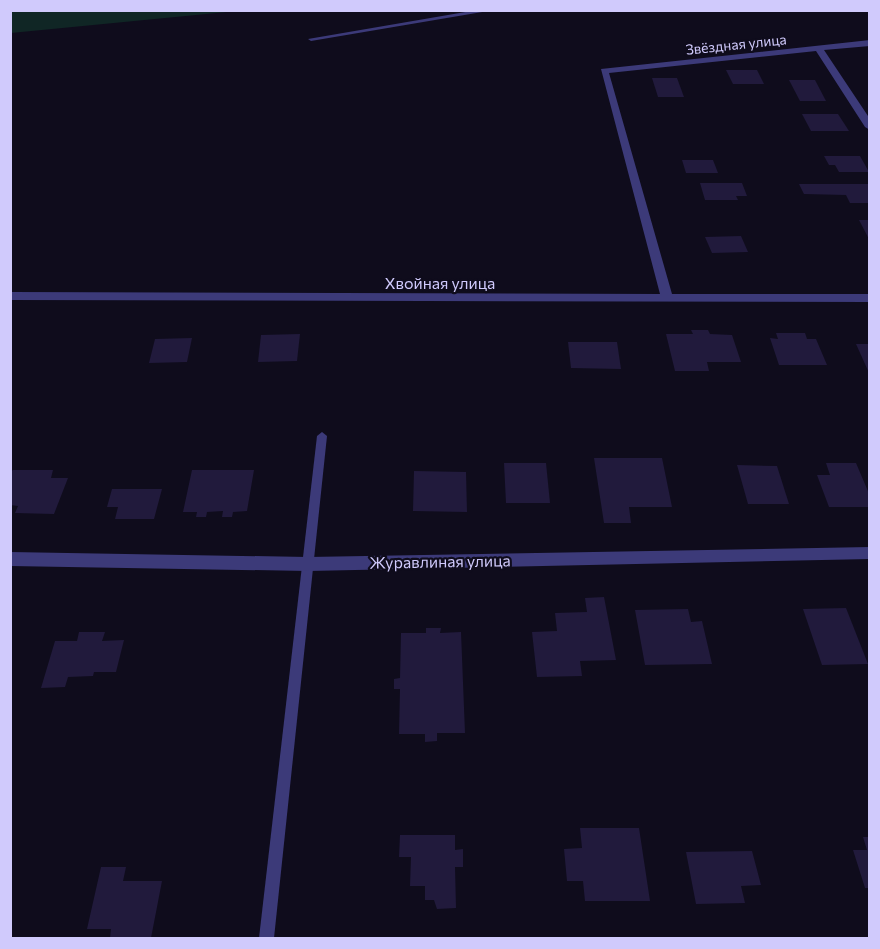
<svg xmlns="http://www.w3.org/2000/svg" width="880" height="949" viewBox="0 0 880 949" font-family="Commissioner,sans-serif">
<rect width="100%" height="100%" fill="#0f0c1c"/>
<!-- green -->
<polygon fill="#102625" points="11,10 237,10 237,11 11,33"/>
<!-- building -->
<g fill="#211a3c">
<polygon points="726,70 757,70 764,84 733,84"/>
<polygon points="652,78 677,78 684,97 658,97"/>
<polygon points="789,80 815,80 826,101 800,101"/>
<polygon points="802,114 838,114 849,131 811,131"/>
<polygon points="824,156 860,156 869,172 839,172 835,165 829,165"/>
<polygon points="682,160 713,160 718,173 686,173"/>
<polygon points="700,183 742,183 747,196 736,196 738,200 705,200"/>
<polygon points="799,184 870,184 870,203 850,203 846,195 804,194"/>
<polygon points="859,220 870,220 870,241"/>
<polygon points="741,236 748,252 712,253 705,237"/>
<polygon points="691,330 708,330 710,334 732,335 741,362 707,362 709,371 675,371 666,334 693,334"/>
<polygon points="776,333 805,333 807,339 816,339 827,365 779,365 770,338 778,339"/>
<polygon points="300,334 297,361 258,362 261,335"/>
<polygon points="192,338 187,362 149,363 155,339"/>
<polygon points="568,342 617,342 621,369 571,368"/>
<polygon points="856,344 870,344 870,375"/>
<polygon points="594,458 662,458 672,507 629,507 631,523 604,523"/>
<polygon points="504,463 546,463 550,503 506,503"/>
<polygon points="826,463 856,463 870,496 870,507 829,507 817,475 830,475"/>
<polygon points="737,465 777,466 789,504 748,504"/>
<polygon points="13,470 53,470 51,478 68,478 54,514 15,513 18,506 10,505 10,472"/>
<polygon points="192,470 254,470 247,511 233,512 232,517 222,517 223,511 207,512 206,517 196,517 197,512 183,512"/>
<polygon points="414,471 466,472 467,512 413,511"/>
<polygon points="112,489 162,489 154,519 115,519 118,507 107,507"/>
<polygon points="604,597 616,660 580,661 582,676 537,677 532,632 557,631 555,613 587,612 585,598"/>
<polygon points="846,608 868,664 822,665 803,609"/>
<polygon points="688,609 691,622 702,621 712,664 645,665 635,610"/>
<polygon points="426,628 441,628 440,633 461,632 465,733 437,733 437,741 425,742 425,734 399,734 400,689 394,689 394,679 400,678 401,633 426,633"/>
<polygon points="79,632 105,632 102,641 124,640 116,672 94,672 93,676 68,677 65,687 41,688 55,641 77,641"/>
<polygon points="580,828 639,828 650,901 585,901 583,881 567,881 564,849 582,848"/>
<polygon points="400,835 455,835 455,850 463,849 463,867 455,867 456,908 437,909 434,900 425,900 425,886 410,886 411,857 399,857"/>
<polygon points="863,837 870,837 870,888 865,888 853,850 867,850"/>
<polygon points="752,851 761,885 741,886 745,903 696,904 686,852"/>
<polygon points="101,867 126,867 123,881 162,881 151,938 110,938 111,929 87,929"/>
</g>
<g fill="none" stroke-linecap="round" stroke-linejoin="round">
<!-- service -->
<g fill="#3c3a79" fill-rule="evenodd">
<polygon points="477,10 494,10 311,41 308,39"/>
<polygon points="322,432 327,436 274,938 259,938 317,436"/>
</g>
<!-- minor -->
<g fill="#3c3a79" fill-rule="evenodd">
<polygon points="870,40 870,46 824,50 870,119 870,130 865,127 816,51 609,73 672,294 870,294 870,302 10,300 10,292 660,294 601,69"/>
<polygon points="870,547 870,559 308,571 10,566 10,552 308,557"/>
</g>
</g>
<g text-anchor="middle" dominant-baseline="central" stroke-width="4.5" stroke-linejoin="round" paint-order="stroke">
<!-- far-street labels -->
<g font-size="14" fill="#d0cafc" stroke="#0f0c1c">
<text transform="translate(736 44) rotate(-6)">Звёздная улица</text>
</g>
<!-- street labels -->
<g font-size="16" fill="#d0cafc" stroke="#0f0c1c">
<text x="440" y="282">Хвойная улица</text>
<text transform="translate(440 561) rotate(-1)">Журавлиная улица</text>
</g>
</g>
<!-- border -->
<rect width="880" height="949" fill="none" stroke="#d0cafc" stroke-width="24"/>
</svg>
